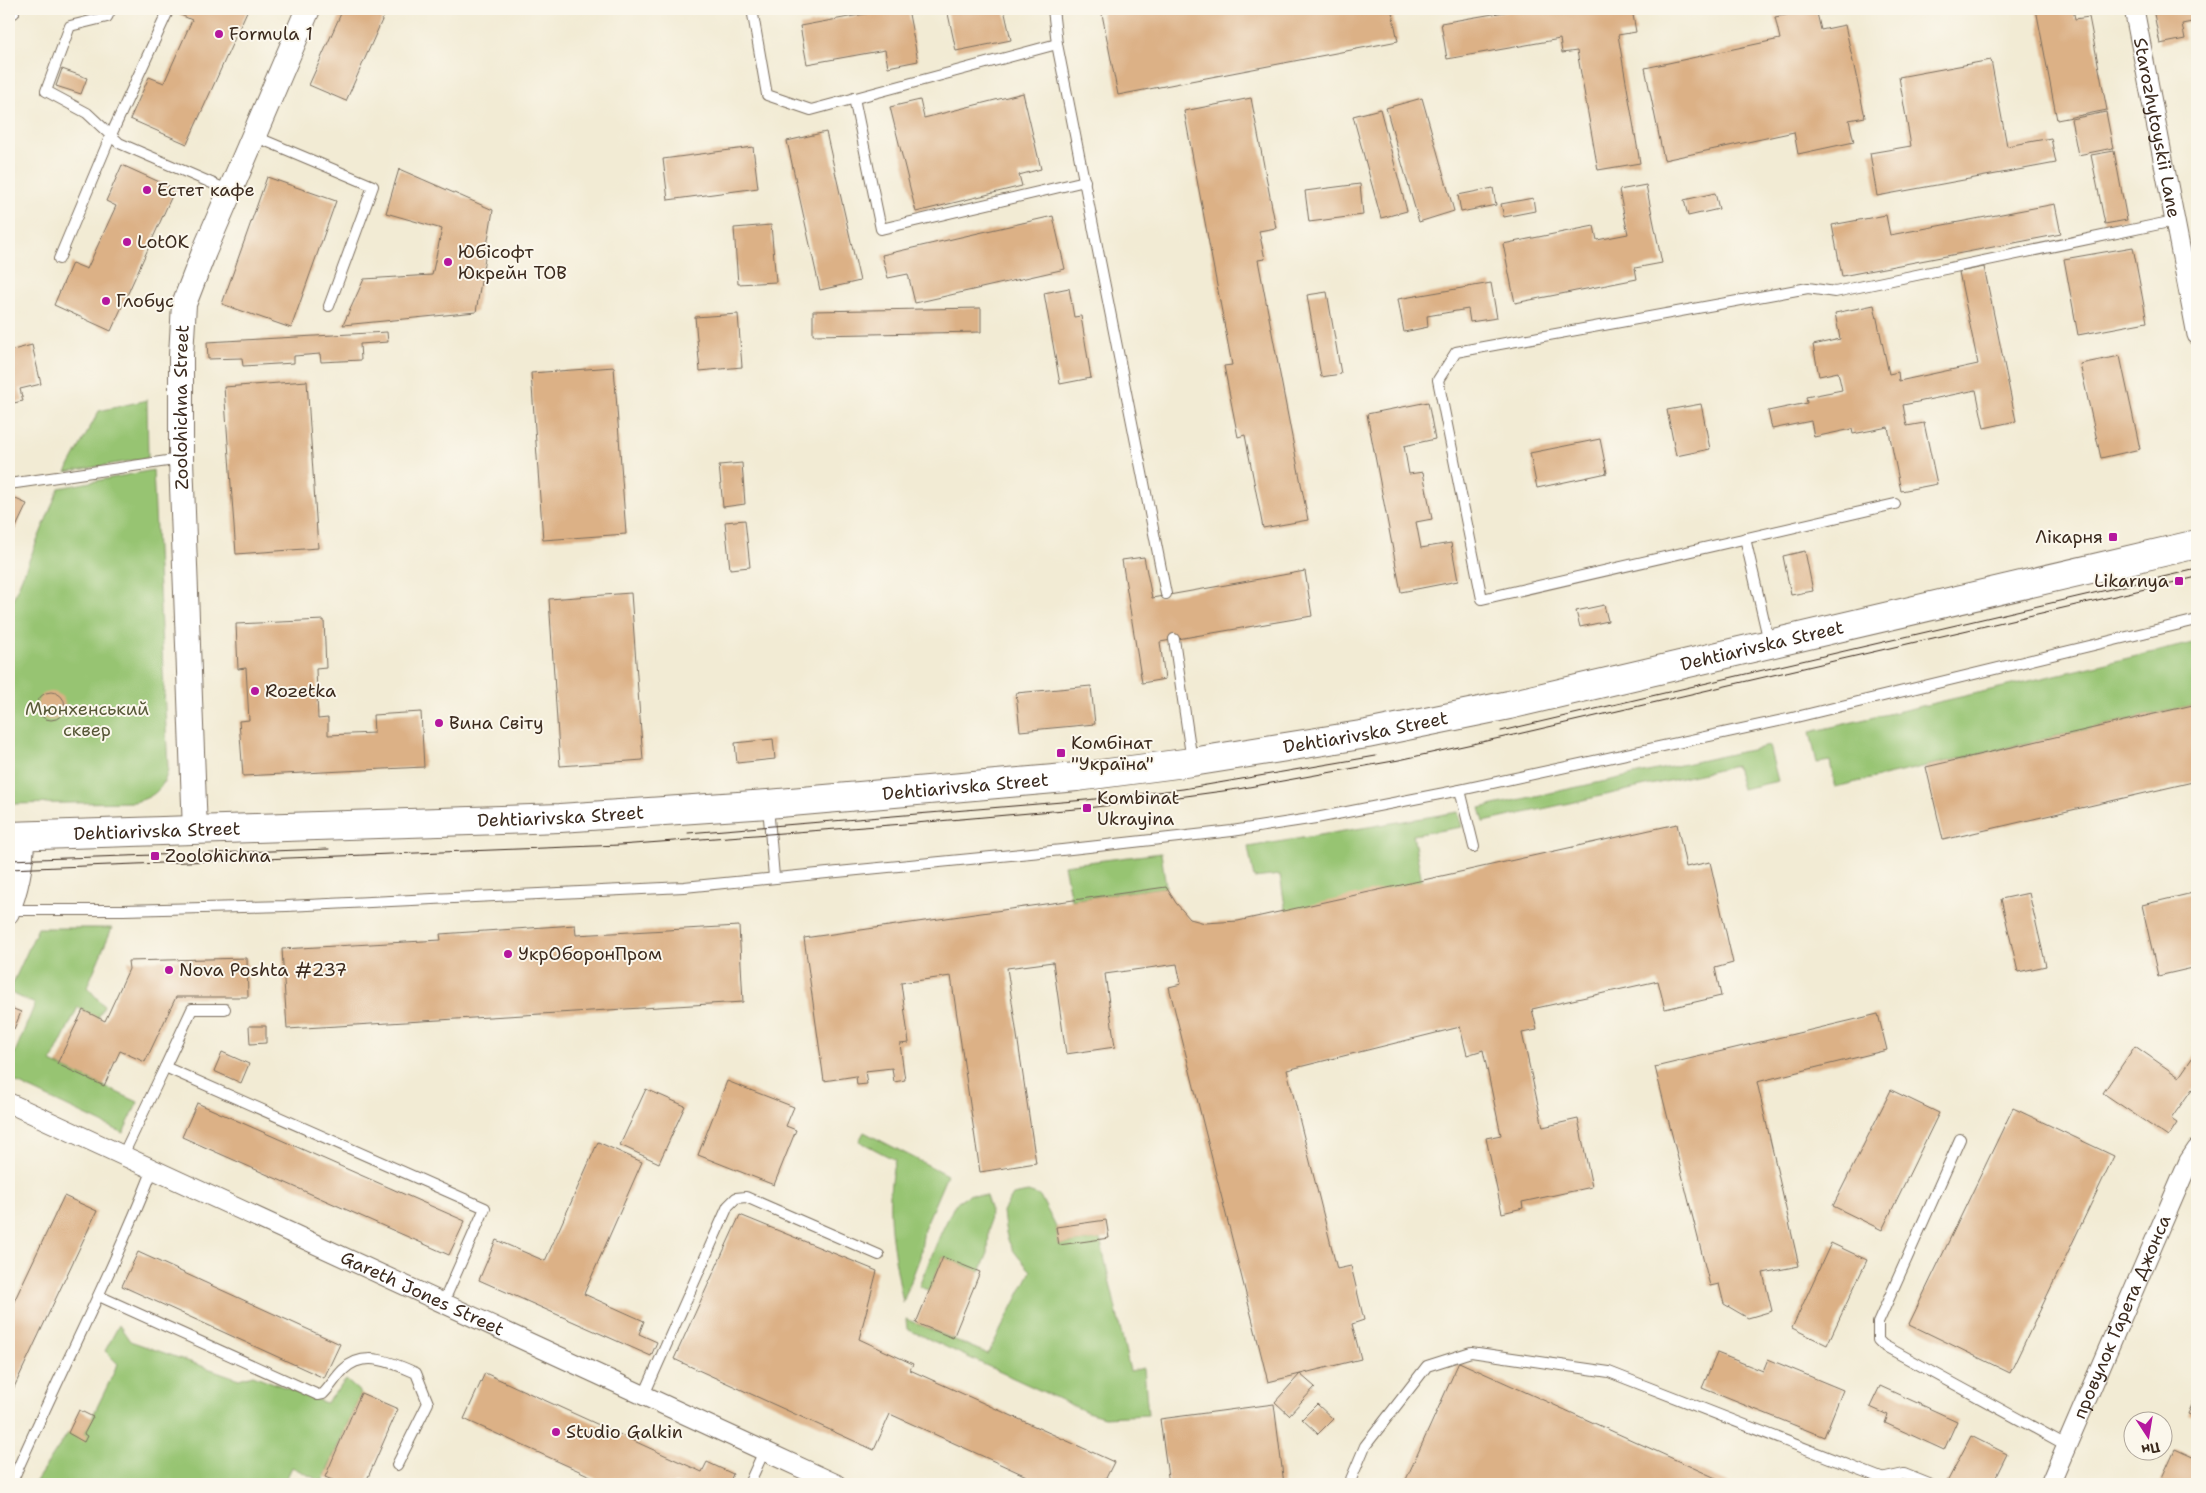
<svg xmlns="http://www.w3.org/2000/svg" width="2206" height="1493" viewBox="0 0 2206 1493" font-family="'Shantell Sans',sans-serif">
<rect width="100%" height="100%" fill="#fbf7ec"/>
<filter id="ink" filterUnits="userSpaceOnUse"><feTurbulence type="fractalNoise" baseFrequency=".02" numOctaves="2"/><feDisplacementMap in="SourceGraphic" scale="10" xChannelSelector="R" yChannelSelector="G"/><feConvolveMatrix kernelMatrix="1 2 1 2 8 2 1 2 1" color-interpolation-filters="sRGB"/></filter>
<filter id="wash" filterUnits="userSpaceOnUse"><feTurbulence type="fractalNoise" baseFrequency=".0096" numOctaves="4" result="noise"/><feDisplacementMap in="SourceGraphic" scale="20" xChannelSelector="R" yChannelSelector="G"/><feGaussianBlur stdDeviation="1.12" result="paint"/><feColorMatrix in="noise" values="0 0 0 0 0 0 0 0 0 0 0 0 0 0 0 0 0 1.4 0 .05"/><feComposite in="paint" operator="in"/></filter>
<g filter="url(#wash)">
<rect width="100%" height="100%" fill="#f2ebd4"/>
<!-- green -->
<g fill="#97c472" stroke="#697748">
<polygon points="147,400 148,458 66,472 99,411"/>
<path d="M 153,470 L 168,768 C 165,788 153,798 134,802 L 9,804 L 9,609 L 59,488 Z"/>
<polygon points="2197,642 2197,704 1835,787 1830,761 1817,763 1810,732"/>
<polygon points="1769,746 1778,781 1742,789 1736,766 1484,822 1480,808"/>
<polygon points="1458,812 1462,827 1413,835 1422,881 1286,912 1280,875 1254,878 1248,847"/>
<polygon points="1161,853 1166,887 1071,900 1064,865"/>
<polygon points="38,928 112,928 87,987 104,1006 98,1018 78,1007 51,1062 138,1102 123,1133 9,1079 9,1067 35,1004 9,992"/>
<path d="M 864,1132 L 947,1175 L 924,1229 L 920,1257 L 903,1302 C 894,1254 883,1208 895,1160 L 859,1141 Z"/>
<path d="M 1028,1192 L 1040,1196 L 1056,1227 L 1059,1245 L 1100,1239 L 1130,1371 L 1144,1368 L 1148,1415 L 1104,1417 L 1087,1412 L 907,1329 L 906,1319 L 988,1354 L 1031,1271 C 1009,1247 1006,1243 1003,1211 L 1013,1195 Z"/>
<polygon points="971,1194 986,1196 990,1208 988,1253 980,1272 943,1257 929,1291 919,1286 941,1233 955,1204"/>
<polygon points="119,1325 130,1341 239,1379 253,1375 326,1403 346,1380 361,1393 322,1482 292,1467 284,1484 34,1484 68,1433 84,1441 84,1434 118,1364 105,1351"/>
</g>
<g id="blocks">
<!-- building -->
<g fill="#dcb186">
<polygon points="178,9 248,9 187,144 130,119 149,77 164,83 192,20 176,13"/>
<polygon points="343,9 387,9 346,101 309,85"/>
<polygon points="892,9 908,9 918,61 888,67 885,50 807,64 800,26"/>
<polygon points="947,9 1004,9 1011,40 956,51"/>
<polygon points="1101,9 1404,9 1404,10 1392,12 1398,41 1118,95"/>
<polygon points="1522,9 1632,9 1636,32 1618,35 1640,163 1598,170 1577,51 1562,53 1560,39 1447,59 1441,23"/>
<polygon points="1816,9 1821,30 1845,25 1865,117 1849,120 1854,142 1798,154 1794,132 1664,160 1645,68 1780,39 1775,17"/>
<polygon points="2036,9 2073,9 2075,19 2089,17 2107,110 2057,120"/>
<polygon points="2153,9 2197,9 2197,21 2182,24 2185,39 2160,44"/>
<polygon points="1991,60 2007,146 2051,138 2056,163 1877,196 1870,153 1911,146 1899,77"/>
<polygon points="62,69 87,78 81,94 56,86"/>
<polygon points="1023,93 1041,169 1019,175 1022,186 916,212 890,107 920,100 924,118"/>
<polygon points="1251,98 1276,228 1259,231 1265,259 1258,260 1308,520 1263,528 1245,435 1238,437 1224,366 1232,365 1184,111"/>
<polygon points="1422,98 1454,211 1419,222 1386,108"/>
<polygon points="1380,109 1407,211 1381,218 1353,116"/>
<polygon points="2106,112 2113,148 2078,155 2071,119"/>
<polygon points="826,132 860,281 820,290 787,141"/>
<polygon points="753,147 758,188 668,200 663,159"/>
<polygon points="2114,151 2127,220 2105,224 2091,155"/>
<polygon points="122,165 175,189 111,331 54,305 72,263 87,269 116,206 106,201"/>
<polygon points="399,169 493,210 476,312 343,325 364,279 432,275 442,229 386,213"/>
<polygon points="267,177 336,201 291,328 222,304"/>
<polygon points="1360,184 1363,215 1309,222 1305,191"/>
<polygon points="1646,185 1662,263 1635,268 1637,279 1515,303 1503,244 1594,226 1597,240 1628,234 1619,190"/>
<polygon points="1493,188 1496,205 1461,212 1458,195"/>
<polygon points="1715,193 1719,209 1688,216 1684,200"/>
<polygon points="1533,198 1535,211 1504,217 1501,204"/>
<polygon points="2055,204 2061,234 1842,276 1832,225 1886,215 1890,235"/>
<polygon points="1053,216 1065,269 915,303 908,274 888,278 882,255"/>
<polygon points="771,225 776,282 738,284 734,228"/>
<polygon points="2133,247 2147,322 2078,335 2064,259"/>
<polygon points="1984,267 2016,421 1984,428 1976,390 1903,405 1907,426 1924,423 1937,484 1901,491 1888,427 1853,434 1852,429 1814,437 1811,421 1772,429 1768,411 1807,403 1806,397 1842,390 1838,372 1819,376 1813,345 1840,339 1835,313 1874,305 1889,374 1898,372 1899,381 1978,364 1959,272"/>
<polygon points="1491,283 1497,318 1470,322 1468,309 1427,316 1428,327 1404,332 1398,299"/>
<polygon points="1069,288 1074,317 1081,316 1091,378 1060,384 1044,293"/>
<polygon points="1327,292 1341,374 1321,377 1307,295"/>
<polygon points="981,308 981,332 813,335 813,311"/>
<polygon points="738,314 742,367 700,371 695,317"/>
<polygon points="387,332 388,342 360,344 361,360 321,362 320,354 294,356 294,363 243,366 242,358 208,359 207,342"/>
<polygon points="32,345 41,384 20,389 23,401 9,404 9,351"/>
<polygon points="2120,356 2140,449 2101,458 2080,364"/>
<polygon points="614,367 626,534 543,540 531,373"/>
<polygon points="307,381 318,548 236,554 224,387"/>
<polygon points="1428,402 1435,439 1404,446 1409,474 1423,472 1432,519 1416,522 1421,548 1451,543 1458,581 1401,592 1367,414"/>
<polygon points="1701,404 1710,449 1676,456 1667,410"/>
<polygon points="1600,439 1607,473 1537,488 1530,453"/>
<polygon points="742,463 745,504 723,507 719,465"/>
<polygon points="9,496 27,504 9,542"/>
<polygon points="745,520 750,567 730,569 725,522"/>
<polygon points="1805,551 1813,591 1791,595 1783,556"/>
<polygon points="1144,557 1152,598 1305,571 1312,616 1160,642 1165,679 1142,683 1122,560"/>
<polygon points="631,593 643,760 560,766 549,599"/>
<polygon points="1604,605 1608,621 1580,627 1576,611"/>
<polygon points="324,620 326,668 316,669 318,719 328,718 328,735 374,733 373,715 421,712 424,767 243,776 239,721 249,720 246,668 238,669 236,624"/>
<polygon points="1091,686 1095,724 1020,731 1016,693"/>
<circle cx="51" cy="706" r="14"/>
<polygon points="2197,704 2197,781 1943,840 1926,767"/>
<polygon points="773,739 775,759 737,763 735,743"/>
<polygon points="1677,824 1686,867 1710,862 1733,963 1715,968 1721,996 1665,1009 1658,981 1532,1009 1537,1030 1522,1033 1543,1127 1578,1119 1592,1187 1522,1202 1523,1208 1502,1213 1486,1138 1501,1135 1483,1050 1467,1055 1460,1027 1287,1070 1337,1269 1351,1266 1364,1320 1352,1324 1361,1359 1268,1382 1169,987 1181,984 1177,964 1105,974 1115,1047 1066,1054 1053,962 1007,968 1036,1163 980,1172 951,976 901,983 909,1043 900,1044 905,1080 894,1082 892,1068 865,1071 867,1084 857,1085 856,1076 824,1081 804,938 1166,887 1176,903 1190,919 1205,923 1238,921"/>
<polygon points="2197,892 2197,967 2158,976 2142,905"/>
<polygon points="2029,893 2046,966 2018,972 2001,899"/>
<polygon points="575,925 576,935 739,926 743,1002 287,1029 282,949 441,940 440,934"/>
<polygon points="247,958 248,997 176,997 145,1062 120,1051 104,1086 57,1064 83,1010 105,1021 129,969 128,961"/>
<polygon points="11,1008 21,1012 14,1029 9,1027 9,1014"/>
<polygon points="1878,1014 1887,1050 1757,1082 1799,1266 1763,1273 1772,1311 1748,1318 1724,1304 1719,1284 1710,1286 1655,1067"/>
<polygon points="249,1026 266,1026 266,1043 250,1044"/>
<polygon points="2135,1046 2179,1077 2197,1051 2197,1093 2192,1089 2171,1119 2177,1123 2168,1137 2103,1093"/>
<polygon points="222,1052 249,1064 241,1083 214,1071"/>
<polygon points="727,1081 794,1107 786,1126 796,1130 774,1185 698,1155"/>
<polygon points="646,1089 685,1106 659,1163 620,1145"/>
<polygon points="1891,1090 1939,1113 1882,1230 1833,1206"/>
<polygon points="197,1103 465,1221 449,1255 182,1137"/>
<polygon points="2013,1108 2114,1156 2010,1373 1909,1324"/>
<polygon points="598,1142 642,1162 584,1294 644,1321 639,1334 657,1342 651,1356 479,1280 496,1240 545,1261"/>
<polygon points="64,1196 97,1211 9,1398 9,1312"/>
<polygon points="740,1215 877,1271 859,1339 913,1364 910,1370 1114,1462 1103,1484 1044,1484 890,1414 874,1450 674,1359"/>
<polygon points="1106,1220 1109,1238 1059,1245 1056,1227"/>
<polygon points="1831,1243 1867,1260 1827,1345 1792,1328"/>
<polygon points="138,1252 340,1344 324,1378 122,1286"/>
<polygon points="943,1257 980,1272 953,1338 916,1323"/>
<polygon points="1717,1353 1763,1371 1768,1359 1843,1390 1824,1437 1702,1388"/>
<polygon points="1459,1362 1729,1484 1404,1484"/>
<polygon points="485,1373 702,1472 707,1462 733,1474 729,1484 608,1484 464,1419"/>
<polygon points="1300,1374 1315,1387 1289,1415 1275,1402"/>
<polygon points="1880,1386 1957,1421 1944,1450 1885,1423 1888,1415 1870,1407"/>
<polygon points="361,1393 398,1409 365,1484 342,1484 325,1477"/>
<polygon points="2197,1393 2197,1418 2188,1414"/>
<polygon points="1274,1404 1284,1484 1169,1484 1160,1419"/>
<polygon points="1317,1404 1333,1419 1318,1434 1302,1419"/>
<polygon points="79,1410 93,1417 84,1434 87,1436 84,1442 68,1433"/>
<polygon points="1971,1436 2007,1454 1992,1484 1946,1484"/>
<polygon points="2175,1449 2197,1459 2197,1484 2159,1484"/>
</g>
</g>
</g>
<g filter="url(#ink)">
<use href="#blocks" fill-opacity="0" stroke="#7b6e5e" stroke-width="1"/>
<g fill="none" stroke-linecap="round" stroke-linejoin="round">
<!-- service casing -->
<g stroke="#7b6e5e" stroke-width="12">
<g id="service">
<polyline points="13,9 14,13"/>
<polyline points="111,9 107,17 70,26 46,91 87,113 119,143 230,191"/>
<polyline points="752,9 767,95 811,110 1057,44"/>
<polyline points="1053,9 1057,44 1166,594"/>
<polyline points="854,98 881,229 1085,181"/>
<polyline points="254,136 373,186 329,306"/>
<polyline points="59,259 111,135 169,9"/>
<polyline points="9,484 181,459"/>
<polyline points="1895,504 1482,599 1438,380 1456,352 1808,288 1835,292 2174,221"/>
<polyline points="1745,538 1769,642"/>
<polyline points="1174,639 1192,761"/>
<polyline points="1460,790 1474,847"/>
<polyline points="768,806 774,877"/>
<polyline points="10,910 123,910 287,906 684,887 1062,850 1232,831 1316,818 1460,790 1788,719 2197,620"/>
<polyline points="165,1067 192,1009 225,1009"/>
<polyline points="1960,1139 1878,1323 1878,1340 1883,1345 2066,1445"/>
<polyline points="123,1155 165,1067 485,1208 443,1303"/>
<path d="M 99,1296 L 318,1395 L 323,1394 C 330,1387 336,1377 343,1370 C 364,1349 394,1363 416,1373 L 428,1403 L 397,1465"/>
<polyline points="644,1395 728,1206 736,1198 746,1197 879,1255"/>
<polyline points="1881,1479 1904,1474 1929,1484"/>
<path d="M 11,1484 C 57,1379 111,1276 153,1169"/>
<polyline points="749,1484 764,1451"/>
<polyline points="1349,1484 1365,1446 1427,1366 1471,1352 1609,1372 1881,1478 1892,1484"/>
</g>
</g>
<!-- minor casing -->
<g stroke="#7b6e5e" stroke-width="21">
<g id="minor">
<path id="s1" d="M 2134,9 L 2197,335"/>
<path d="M 9,914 C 20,888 24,863 25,835"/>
<path id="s2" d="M 9,1103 L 836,1484"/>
<path id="s3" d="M 2050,1484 L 2189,1161 L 2197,1149"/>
</g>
</g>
<!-- tertiary casing -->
<g stroke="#7b6e5e" stroke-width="26">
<g id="tertiary">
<path id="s4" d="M 195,831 L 181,459 L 181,355 L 184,304 L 204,252 L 308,9"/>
</g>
</g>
<!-- secondary casing -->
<g stroke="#7b6e5e" stroke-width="30">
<g id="secondary">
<path id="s5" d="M 9,836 L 560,818 L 768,804 L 1077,777 L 1192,762 L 1367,734 L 1509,705 L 2197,544"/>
</g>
</g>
<!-- service -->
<use href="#service" stroke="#fff" stroke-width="10"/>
<!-- minor -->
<use href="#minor" stroke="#fff" stroke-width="19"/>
<!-- tertiary -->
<use href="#tertiary" stroke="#fff" stroke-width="24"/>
<!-- secondary -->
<use href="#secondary" stroke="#fff" stroke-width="28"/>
<!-- tram -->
<g stroke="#3b2a1e" stroke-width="1">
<polyline points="1501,731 2197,569"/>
<polyline points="688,833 1086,800 1183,789 1376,756"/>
<polyline points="9,860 329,849"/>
<polyline points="9,869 620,845 904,824 1087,808 1186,796 1238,789 1399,760 1518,734 2197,577"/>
</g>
</g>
</g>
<!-- markers -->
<g fill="#b5179e" stroke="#fbf7ec" stroke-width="2">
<circle cx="219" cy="34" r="5"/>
<circle cx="147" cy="190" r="5"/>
<circle cx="127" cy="242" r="5"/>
<circle cx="448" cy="262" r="5"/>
<circle cx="106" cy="301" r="5"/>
<rect x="2108" y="532" width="10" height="10" rx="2.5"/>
<rect x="2174" y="576" width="10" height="10" rx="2.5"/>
<circle cx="255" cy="691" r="5"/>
<circle cx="439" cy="723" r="5"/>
<rect x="1056" y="748" width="10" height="10" rx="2.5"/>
<rect x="1082" y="803" width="10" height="10" rx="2.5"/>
<rect x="150" y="851" width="10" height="10" rx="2.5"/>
<circle cx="508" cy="954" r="5"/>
<circle cx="169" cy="970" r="5"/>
<circle cx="556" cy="1432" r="5"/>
</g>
<g text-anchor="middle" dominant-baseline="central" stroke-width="4" stroke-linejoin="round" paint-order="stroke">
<!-- poi labels -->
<g font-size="18" fill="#3b2a1e" stroke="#fbf7ec" text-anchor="start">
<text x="229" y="34">Formula 1</text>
<text x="157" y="190">Естет кафе</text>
<text x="137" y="242">LotOK</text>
<text x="458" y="252">Юбісофт<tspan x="458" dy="21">Юкрейн ТОВ</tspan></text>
<text x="116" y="301">Глобус</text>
<text x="2103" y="537" text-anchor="end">Лікарня</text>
<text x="2169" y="581" text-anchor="end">Likarnya</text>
<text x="265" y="691">Rozetka</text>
<text x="449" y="723">Вина Світу</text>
<text x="1071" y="743">Комбінат<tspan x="1071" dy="21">"Україна"</tspan></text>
<text x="1097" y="798">Kombinat<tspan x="1097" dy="21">Ukrayina</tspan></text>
<text x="165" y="856">Zoolohichna</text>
<text x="518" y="954">УкрОборонПром</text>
<text x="179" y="970">Nova Poshta #237</text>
<text x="566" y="1432">Studio Galkin</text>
</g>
<!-- street labels -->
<g font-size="18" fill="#3b2a1e" stroke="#fbf7ec">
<text stroke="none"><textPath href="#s1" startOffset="121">Starozhytoyskii Lane</textPath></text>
<text stroke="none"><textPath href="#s4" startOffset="424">Zoolohichna Street</textPath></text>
<text stroke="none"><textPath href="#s5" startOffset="1768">Dehtiarivska Street</textPath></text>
<text stroke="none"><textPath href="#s5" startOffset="1362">Dehtiarivska Street</textPath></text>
<text stroke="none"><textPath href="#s5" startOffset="958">Dehtiarivska Street</textPath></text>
<text stroke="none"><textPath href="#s5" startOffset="552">Dehtiarivska Street</textPath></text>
<text stroke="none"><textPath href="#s5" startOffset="148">Dehtiarivska Street</textPath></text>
<text stroke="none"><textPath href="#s2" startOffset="455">Gareth Jones Street</textPath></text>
<text stroke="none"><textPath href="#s3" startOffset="182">провулок Ґарета Джонса</textPath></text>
</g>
<!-- park labels -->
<g font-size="18" fill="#575837" stroke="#fbf7ec">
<text x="87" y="709">Мюнхенський<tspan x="87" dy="21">сквер</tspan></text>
</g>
</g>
<!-- margin -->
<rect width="2206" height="1493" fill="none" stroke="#fbf7ec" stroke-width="30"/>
<!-- north arrow -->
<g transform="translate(2148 1436) rotate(168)"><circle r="24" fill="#fbf7ec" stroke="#aea59a"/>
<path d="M0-4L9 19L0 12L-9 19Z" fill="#b5179e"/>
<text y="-8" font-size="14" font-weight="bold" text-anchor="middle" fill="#3b2a1e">Пн</text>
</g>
</svg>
